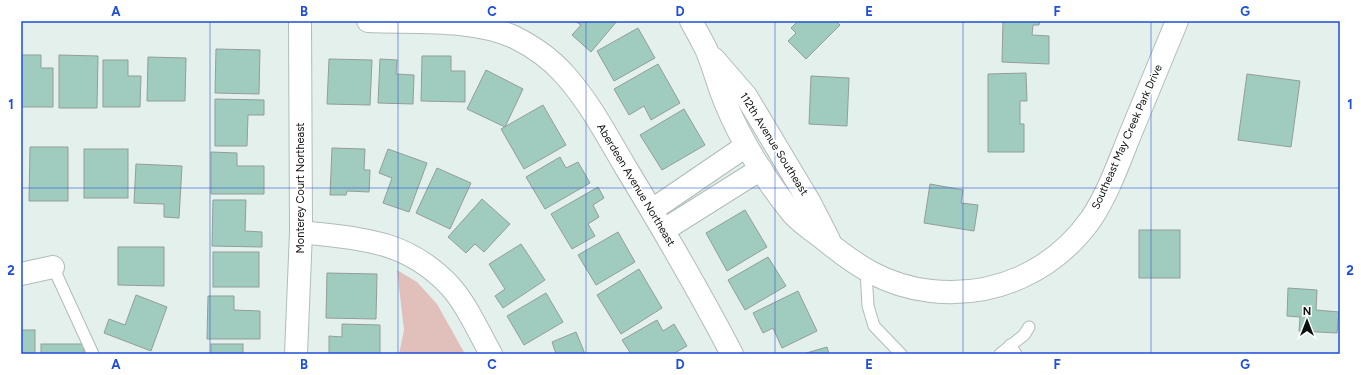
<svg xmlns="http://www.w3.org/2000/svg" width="1361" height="375" viewBox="0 0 1361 375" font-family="Figtree,sans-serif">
<rect width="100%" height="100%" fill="#e4f0ec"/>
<!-- green -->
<polygon fill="#e1c0bb" points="397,270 417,282 437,304 465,354 399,354 404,330"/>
<!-- building -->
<g fill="#a0ccbf" stroke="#929d9a">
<polygon points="575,21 617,21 591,52 572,35 581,25"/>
<polygon points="798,21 836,21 840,25 806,59 788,41 796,33 791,28"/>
<polygon points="1003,21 1040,21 1039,25 1033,25 1032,35 1049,36 1049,64 1002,62"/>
<polygon points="638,28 655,58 614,81 597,51"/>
<polygon points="216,49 260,50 259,94 215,93"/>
<polygon points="21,55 41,55 41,68 53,68 53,107 21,107"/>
<polygon points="59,55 98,56 97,108 59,108"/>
<polygon points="422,56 451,56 451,71 465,71 465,102 421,101"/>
<polygon points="148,57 186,58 185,101 147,101"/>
<polygon points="329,59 372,60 370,105 327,104"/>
<polygon points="380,59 397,60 396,74 414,75 413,104 378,103"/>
<polygon points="103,60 128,60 128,76 141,76 140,107 103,107"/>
<polygon points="658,64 680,103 651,120 644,106 629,115 614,89"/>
<polygon points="486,70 523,89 505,127 467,109"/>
<polygon points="1026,73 1027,101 1020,101 1020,124 1024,124 1024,152 988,152 988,74"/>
<polygon points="1247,74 1300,81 1291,147 1238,140"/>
<polygon points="811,76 849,78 847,126 809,124"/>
<polygon points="215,99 264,100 264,115 248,115 247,146 215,146"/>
<polygon points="543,105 566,145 524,169 501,129"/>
<polygon points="684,109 705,145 662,170 640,135"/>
<polygon points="30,147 68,147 68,201 29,201"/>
<polygon points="332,148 365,149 364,170 370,170 369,192 347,191 346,195 330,195"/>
<rect x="84" y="149" width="44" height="49"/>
<polygon points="388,149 427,163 409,212 383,203 392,178 379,173"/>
<polygon points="211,152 237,153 237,166 264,166 264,194 211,194"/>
<polygon points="560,157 566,168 578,162 590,183 545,209 526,177"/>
<polygon points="136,164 182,166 179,218 164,217 164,204 134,203"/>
<polygon points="437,168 471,183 450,229 416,213"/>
<polygon points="930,184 963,190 961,203 978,205 974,231 924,223"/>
<polygon points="598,187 604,198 593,205 599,217 588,224 595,236 572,249 551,214"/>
<polygon points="482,199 510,224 484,252 475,244 466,253 448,237"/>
<polygon points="213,200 246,200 245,231 262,232 262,247 212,246"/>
<polygon points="745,210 767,247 727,271 706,233"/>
<rect x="1139" y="230" width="41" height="48"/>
<polygon points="618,232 635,262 596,285 578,255"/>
<polygon points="521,244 545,280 503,308 495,296 505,289 489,264"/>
<polygon points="118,247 164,247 164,286 118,285"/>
<rect x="213" y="252" width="46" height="35"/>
<polygon points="768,257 786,286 745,310 728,280"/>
<polygon points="639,269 662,308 621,334 597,295"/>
<polygon points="327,273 377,274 376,319 326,318"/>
<polygon points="1288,288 1317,290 1316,310 1339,312 1337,333 1299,331 1300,317 1287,316"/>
<polygon points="798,291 817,331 782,348 773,328 763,333 753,313"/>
<polygon points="546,293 563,322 524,345 507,316"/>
<polygon points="136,295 167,307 151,351 104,333 109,319 125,325"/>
<polygon points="208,296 234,296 234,310 260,311 260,339 207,339"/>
<polygon points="657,320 663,331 674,324 687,346 673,354 631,354 622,340"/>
<polygon points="342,324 380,325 380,354 329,354 329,336 342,337"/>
<rect x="21" y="330" width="14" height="24"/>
<polygon points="576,332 585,354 556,354 552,342"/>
<rect x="41" y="344" width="43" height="10"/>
<rect x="211" y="344" width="32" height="10"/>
<polygon points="827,347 829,354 803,354"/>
</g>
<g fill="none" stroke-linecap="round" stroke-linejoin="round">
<!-- service casing -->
<g stroke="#b0bcb8" stroke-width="13">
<g id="service">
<polyline points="53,267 93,354"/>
<polyline points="866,271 868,306 874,326 901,354"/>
<polyline points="1010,345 1016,354"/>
<polyline points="1000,354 1024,335 1029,327"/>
</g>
</g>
<!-- minor casing -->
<g stroke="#b0bcb8" stroke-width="24">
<g id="minor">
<path d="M 368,21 C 414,23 472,18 514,37 C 532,46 552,60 565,75 C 590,103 607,136 626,168 C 663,229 699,291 732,354"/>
<polyline points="652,210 746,146"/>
<polyline points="664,230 761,169"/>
<path d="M 301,232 C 360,239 406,239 450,286 C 467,305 478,331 491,354"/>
<polyline points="21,274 53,267"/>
<polyline points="296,354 301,232 300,21"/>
</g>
</g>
<!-- tertiary casing -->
<g stroke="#b0bcb8" stroke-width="24">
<g id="tertiary">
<path d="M 691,21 C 696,30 701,39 706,49 C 714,67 718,86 726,104 C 741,141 768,184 793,214 C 801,223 812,230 821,237 C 855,265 885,286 931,291 C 995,298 1054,271 1091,219 C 1109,192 1120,159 1132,130 C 1147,93 1162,57 1177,21"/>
<polyline points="714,59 746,96 810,203 829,240"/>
</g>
</g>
<!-- service -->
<use href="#service" stroke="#fff" stroke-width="11"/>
<!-- minor -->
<use href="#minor" stroke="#fff" stroke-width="22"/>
<!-- tertiary -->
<use href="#tertiary" stroke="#fff" stroke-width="22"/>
</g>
<!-- grid -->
<path fill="none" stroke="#1d4ed8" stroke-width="1" stroke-opacity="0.55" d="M 210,21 L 210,354M 398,21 L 398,354M 586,21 L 586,354M 775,21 L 775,354M 963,21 L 963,354M 1151,21 L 1151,354M 21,188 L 1340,188"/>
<g text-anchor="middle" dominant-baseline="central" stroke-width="3" stroke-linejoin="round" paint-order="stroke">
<!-- street labels -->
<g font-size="11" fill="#0c100f" stroke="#fff">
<text transform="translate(1127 137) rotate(-66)">Southeast May Creek Park Drive</text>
<text transform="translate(774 144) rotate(58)">112th Avenue Southeast</text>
<text transform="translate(636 185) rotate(59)">Aberdeen Avenue Northeast</text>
<text transform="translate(300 188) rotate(-90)">Monterey Court Northeast</text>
</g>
</g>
<!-- border -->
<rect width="1361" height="375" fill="none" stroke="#ffffff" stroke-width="44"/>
<!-- north arrow -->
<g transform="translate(1307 321)" stroke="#ffffff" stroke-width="3" paint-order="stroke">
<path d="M0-3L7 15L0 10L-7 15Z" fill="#0c100f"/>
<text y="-6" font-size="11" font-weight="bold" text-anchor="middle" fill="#0c100f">N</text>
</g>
<rect x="22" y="22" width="1317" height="331" fill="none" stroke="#1d4ed8" stroke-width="1.5"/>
<g font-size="13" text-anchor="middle" font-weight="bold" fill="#1d4ed8">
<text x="116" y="16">A</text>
<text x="304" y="16">B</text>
<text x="492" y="16">C</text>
<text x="680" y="16">D</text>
<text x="869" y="16">E</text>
<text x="1057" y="16">F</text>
<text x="1245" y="16">G</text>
<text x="11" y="109">1</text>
<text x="1350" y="109">1</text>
<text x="11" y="275">2</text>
<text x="1350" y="275">2</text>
<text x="116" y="369">A</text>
<text x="304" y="369">B</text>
<text x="492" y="369">C</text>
<text x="680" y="369">D</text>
<text x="869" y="369">E</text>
<text x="1057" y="369">F</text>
<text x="1245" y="369">G</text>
</g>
</svg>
